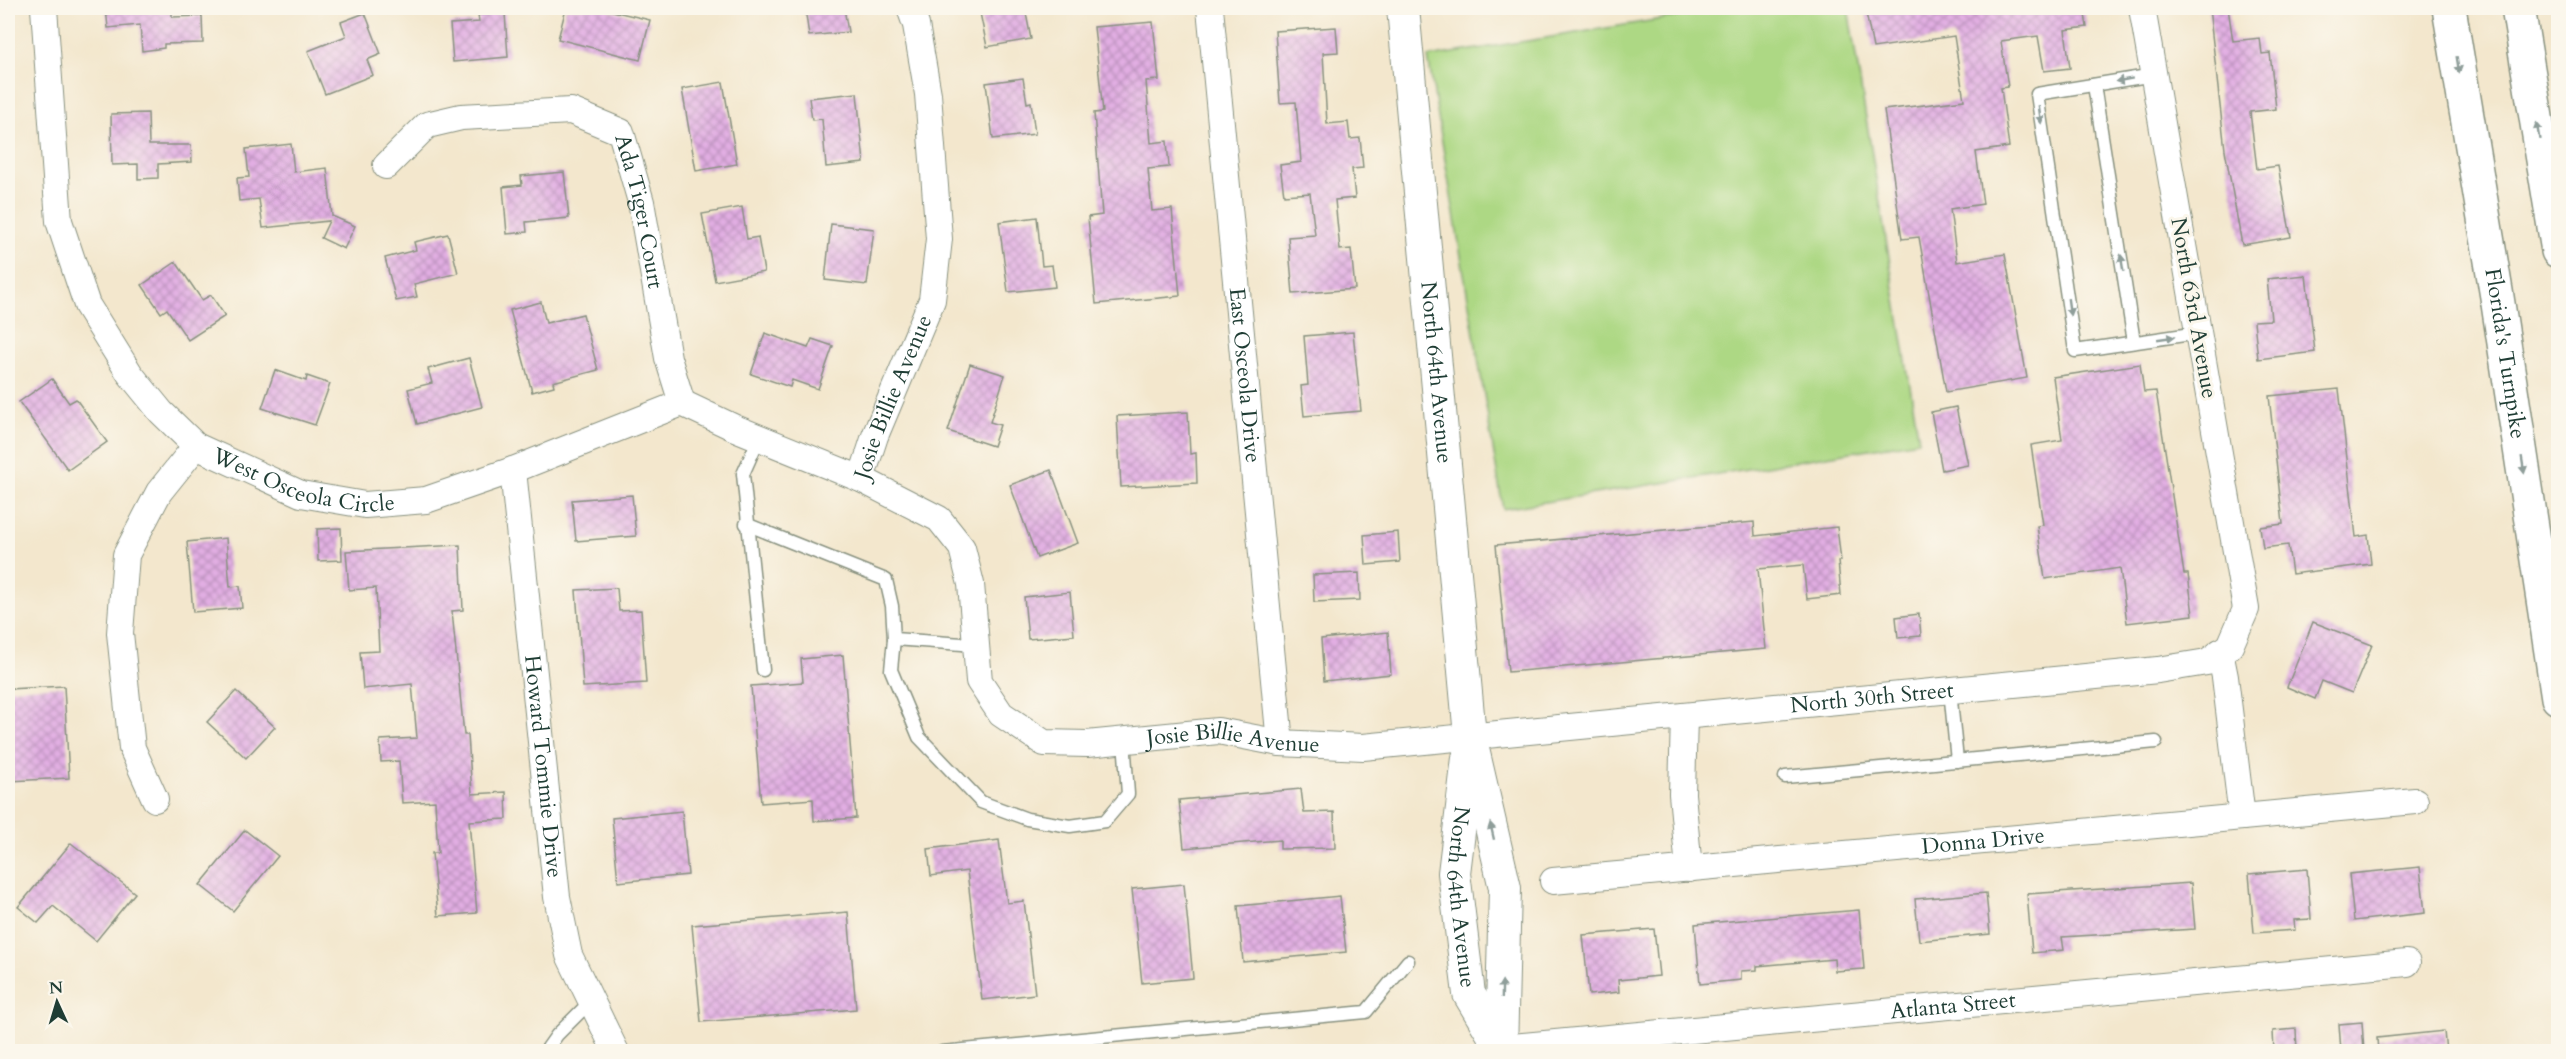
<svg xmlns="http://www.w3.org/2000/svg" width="2566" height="1059" viewBox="0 0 2566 1059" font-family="Cardo,serif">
<defs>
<pattern id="building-cross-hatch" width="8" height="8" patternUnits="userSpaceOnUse" patternTransform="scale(1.5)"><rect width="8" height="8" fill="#e2aee3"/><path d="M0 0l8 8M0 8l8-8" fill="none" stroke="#b78fb9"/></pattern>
</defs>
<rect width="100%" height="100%" fill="#fbf7ec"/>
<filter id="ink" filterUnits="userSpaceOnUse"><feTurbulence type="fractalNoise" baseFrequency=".0167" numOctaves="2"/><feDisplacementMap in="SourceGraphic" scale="12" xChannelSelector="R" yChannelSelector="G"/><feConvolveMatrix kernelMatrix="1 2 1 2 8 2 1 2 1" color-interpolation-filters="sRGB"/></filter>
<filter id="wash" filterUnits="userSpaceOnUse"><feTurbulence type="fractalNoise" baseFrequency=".008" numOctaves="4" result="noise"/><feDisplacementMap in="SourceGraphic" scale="24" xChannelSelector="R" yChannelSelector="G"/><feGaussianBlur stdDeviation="1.35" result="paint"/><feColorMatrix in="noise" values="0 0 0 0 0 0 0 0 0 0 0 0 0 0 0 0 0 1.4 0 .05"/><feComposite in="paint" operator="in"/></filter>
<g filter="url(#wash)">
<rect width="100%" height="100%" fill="#f3e7cd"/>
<!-- pitch -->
<polygon fill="#add884" stroke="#668a5c" stroke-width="1.5" points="1729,8 1848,8 1919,441 1503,509 1428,57"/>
<g id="blocks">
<!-- building -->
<g fill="url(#building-cross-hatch)">
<polygon points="106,8 172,8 172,17 202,16 203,43 164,44 164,48 142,51 140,25 108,28"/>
<polygon points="566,8 600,8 650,20 640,60 558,39"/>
<polygon points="805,8 844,8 848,32 809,36"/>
<polygon points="979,8 1025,8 1031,39 987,47"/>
<polygon points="1865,8 2084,8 2087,27 2065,30 2070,68 2044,71 2038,36 2001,41 2008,87 2001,88 2009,147 1976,152 1983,204 1950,209 1957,262 2005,254 2027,378 1946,392 1919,237 1902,239 1884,110 1964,100 1954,36 1873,48"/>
<polygon points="2209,8 2228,8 2233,41 2260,38 2262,54 2270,53 2276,109 2250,112 2257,169 2278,166 2291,237 2242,245 2225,150"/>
<polygon points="365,13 381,54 367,60 373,75 325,94 308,51 346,36 341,22"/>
<polygon points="505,13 508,57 453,62 450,24 479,22 478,15"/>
<polygon points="1153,22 1159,80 1146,81 1151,143 1167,141 1169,167 1148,169 1152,211 1172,209 1180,296 1096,304 1088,217 1102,215 1094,113 1103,112 1094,27"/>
<polygon points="1336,27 1338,52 1323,53 1327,124 1348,122 1350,139 1360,138 1363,168 1352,169 1355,198 1335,200 1340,250 1351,249 1355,289 1293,294 1288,237 1315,235 1310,193 1284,195 1280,165 1301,162 1296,102 1280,103 1275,31"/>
<polygon points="1023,78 1027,103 1031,102 1035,134 993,139 986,83"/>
<polygon points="723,82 737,164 696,171 682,89"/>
<polygon points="857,93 864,163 826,167 822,119 812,120 809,98"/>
<polygon points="148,113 149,145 191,145 192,162 158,164 158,178 138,179 138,164 112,165 111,114"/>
<polygon points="291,144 294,172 327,168 332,216 355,226 344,249 321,238 329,221 263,228 259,199 239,201 237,178 249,177 246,149"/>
<polygon points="564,172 569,218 526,222 527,232 507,234 503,187 522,185 521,176"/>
<polygon points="742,207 747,239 758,237 764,272 715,281 702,214"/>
<polygon points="1037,217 1042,266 1052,265 1055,287 1008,292 999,222"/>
<polygon points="831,224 874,229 867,285 825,280"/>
<polygon points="448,234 458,273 414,284 417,297 396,301 385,258 416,250 414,242"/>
<polygon points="176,262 202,300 211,295 225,316 188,340 167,309 161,313 142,285"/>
<polygon points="2306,275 2315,352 2258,359 2254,321 2271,320 2267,279"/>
<polygon points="541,302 546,323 583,314 598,370 553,382 554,386 532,392 510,310"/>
<polygon points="1353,332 1361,411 1304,416 1301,386 1308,385 1304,336"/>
<polygon points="765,333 808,348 812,339 833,346 818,389 792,380 790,387 751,374"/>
<polygon points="469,358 482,407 417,424 408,389 432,383 428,369"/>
<polygon points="970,364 1005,375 990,422 1000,425 993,446 948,431"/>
<polygon points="2140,364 2144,392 2156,391 2184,574 2188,574 2193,615 2127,623 2120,568 2045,579 2037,526 2043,525 2031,445 2062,440 2053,377"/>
<polygon points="275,370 306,381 307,376 330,384 315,425 262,408"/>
<polygon points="52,379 69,403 76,399 107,442 68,470 19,402"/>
<polygon points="2339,389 2356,537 2368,535 2371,564 2292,574 2288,545 2263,548 2260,527 2283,524 2269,396"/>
<polygon points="1956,407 1968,465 1942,470 1931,412"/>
<polygon points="1188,412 1190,454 1196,453 1197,483 1121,487 1117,416"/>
<polygon points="1051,470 1078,543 1037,558 1010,485"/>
<polygon points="632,495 636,536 576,541 572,500"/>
<polygon points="1754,522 1755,536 1837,527 1841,561 1838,561 1841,595 1807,599 1803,565 1758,569 1766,649 1508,672 1496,545"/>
<polygon points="341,528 342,560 318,561 317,529"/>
<polygon points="1398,532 1400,562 1366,565 1364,535"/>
<polygon points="226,538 230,587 240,586 242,608 193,612 187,542"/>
<polygon points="460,545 463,610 452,611 464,735 468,735 472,794 506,792 507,819 469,821 477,913 438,916 432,853 438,853 435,801 402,803 399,761 381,762 380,740 417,738 412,684 363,689 360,652 379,651 376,588 349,590 346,551"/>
<polygon points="1359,573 1360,600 1314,602 1313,575"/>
<polygon points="617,588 619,611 641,610 646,683 583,687 576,590"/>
<polygon points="1070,592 1074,635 1028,639 1024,597"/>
<polygon points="1919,614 1921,636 1898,638 1896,617"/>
<polygon points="2313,622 2372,645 2352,693 2322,681 2315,699 2287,687"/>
<polygon points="1388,632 1391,674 1324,681 1321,639"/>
<polygon points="843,655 856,818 814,821 813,799 761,803 751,686 803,682 801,659"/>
<polygon points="64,686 69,778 9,781 8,689"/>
<polygon points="236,691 275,727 246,758 207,722"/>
<polygon points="1301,789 1304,813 1334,812 1335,848 1280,849 1280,840 1184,848 1179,800"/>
<polygon points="682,811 688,875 618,882 612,818"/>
<polygon points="245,830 278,856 233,911 200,885"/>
<polygon points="999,840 1007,903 1024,901 1035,994 982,1000 967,871 931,876 928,849"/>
<polygon points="71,843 135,893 96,941 53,906 38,923 18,907"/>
<polygon points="2420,867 2425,913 2354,921 2349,874"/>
<polygon points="2307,869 2311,919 2294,920 2295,930 2254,933 2249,874"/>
<polygon points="2191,883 2195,929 2062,937 2064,950 2032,953 2027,894"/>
<polygon points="1184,884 1193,978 1142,983 1132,889"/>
<polygon points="1986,893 1990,934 1919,941 1915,899"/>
<polygon points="1340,896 1346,952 1243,962 1238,906"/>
<polygon points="1859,910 1864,969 1835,971 1834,959 1757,966 1757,970 1741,971 1741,980 1700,984 1695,924"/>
<polygon points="848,912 856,1009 701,1022 692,925"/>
<polygon points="1654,929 1659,976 1618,980 1619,992 1589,995 1583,935"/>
<polygon points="2362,1022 2364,1052 2341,1052 2339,1024"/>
<polygon points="2296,1029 2297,1052 2274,1052 2273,1031"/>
<polygon points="2444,1031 2446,1052 2378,1052 2377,1038"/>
</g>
</g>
</g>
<g filter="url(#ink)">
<use href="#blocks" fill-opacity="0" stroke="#899280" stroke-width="1.5"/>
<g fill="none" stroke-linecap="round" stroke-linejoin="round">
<!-- service casing -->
<g stroke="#899280" stroke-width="15">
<g id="service">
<polyline points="2154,75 2037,94 2075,351 2198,333"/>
<polyline points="2094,85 2134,342"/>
<polyline points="759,438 743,474 763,670"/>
<polyline points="746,524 886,580 892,606 894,639 891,670 919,737 981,802 1027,819 1070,826 1105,821 1128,794 1124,740"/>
<polyline points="894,639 976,645"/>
<polyline points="1950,690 1957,761"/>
<polyline points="1785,777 2156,742"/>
<polyline points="545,1052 557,1035 591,1001"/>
<polyline points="942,1052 1366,1012 1408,961"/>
</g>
</g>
<!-- minor casing -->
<g stroke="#899280" stroke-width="28">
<g id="minor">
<path id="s1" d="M 44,8 L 59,221 L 87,305 L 130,374 L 161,412 L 196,446 L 301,494 L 365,505 L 426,500 L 513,470 L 682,403 L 735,428 L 861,479 L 939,519 L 962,548 L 971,584 L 979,681 L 1001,714 L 1044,743 L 1087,744 L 1218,731 L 1280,743 L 1363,747 L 2158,670 L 2207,662 L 2230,646 L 2246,609 L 2142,8"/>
<path id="s2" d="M 1210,8 L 1280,743"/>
<path id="s3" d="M 386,166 L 427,125 L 461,117 L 571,111 L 621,132 L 641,202 L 668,358 L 682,403"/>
<path id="s4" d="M 513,470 L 557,897 L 569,955 L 616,1052"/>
<path id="s5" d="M 861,479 L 875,436 L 932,300 L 939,239 L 928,94 L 916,25 L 910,8"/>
<polyline points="2220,652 2225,677 2242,817"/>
<polyline points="1684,716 1682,794 1689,869"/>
<polyline points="155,799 132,748 120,633 126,555 159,492 196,446"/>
<path id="s6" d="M 1553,881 L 2415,801"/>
<path id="s7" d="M 1501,1048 L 2407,963"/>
</g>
</g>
<!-- tertiary casing -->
<g stroke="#899280" stroke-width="34">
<g id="tertiary">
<path id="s8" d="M 1403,8 L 1470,736 L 1505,888 L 1501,1052"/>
<path id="s9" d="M 1468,758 L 1454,873 L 1469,994 L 1501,1048"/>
</g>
</g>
<!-- motorway casing -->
<g stroke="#899280" stroke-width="36">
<g id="motorway">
<path id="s10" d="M 2449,8 L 2497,297 L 2558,698"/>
<polyline points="2518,8 2558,251"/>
</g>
</g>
<!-- service -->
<use href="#service" stroke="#fff" stroke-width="12"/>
<!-- minor -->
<use href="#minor" stroke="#fff" stroke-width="26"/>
<!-- tertiary -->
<use href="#tertiary" stroke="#fff" stroke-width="32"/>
<!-- motorway -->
<use href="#motorway" stroke="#fff" stroke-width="33"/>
</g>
<!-- one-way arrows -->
<defs><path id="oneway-solid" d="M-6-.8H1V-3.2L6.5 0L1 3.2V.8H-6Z" transform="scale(1.5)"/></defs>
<g fill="#8f9e9a">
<use href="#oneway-solid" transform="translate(2458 65) rotate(81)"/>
<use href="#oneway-solid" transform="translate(2124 80) rotate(170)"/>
<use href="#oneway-solid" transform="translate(2040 115) rotate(82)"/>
<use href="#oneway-solid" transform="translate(2538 131) rotate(-100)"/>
<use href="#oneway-solid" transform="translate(2122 263) rotate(-99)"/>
<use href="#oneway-solid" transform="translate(2069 307) rotate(82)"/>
<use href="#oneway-solid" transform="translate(2166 338) rotate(-8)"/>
<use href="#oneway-solid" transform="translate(2523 465) rotate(81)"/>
<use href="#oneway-solid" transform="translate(1492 831) rotate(-103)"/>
<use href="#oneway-solid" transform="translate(1502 989) rotate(-89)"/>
</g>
</g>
<g text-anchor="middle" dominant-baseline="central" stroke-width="6" stroke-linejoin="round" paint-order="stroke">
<!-- street labels -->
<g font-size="22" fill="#1f3d34" stroke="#fbf7ec">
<text stroke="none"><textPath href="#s3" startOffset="339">Ada Tiger Court</textPath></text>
<text transform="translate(2194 308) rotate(80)">North 63rd Avenue</text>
<text stroke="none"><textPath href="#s10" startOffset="350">Florida's Turnpike</textPath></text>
<text stroke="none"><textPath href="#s8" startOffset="366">North 64th Avenue</textPath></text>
<text stroke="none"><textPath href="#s2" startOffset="369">East Osceola Drive</textPath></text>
<text stroke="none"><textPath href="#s5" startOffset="88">Josie Billie Avenue</textPath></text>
<text stroke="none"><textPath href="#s1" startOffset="596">West Osceola Circle</textPath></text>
<text stroke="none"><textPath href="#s1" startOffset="2374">North 30th Street</textPath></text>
<text stroke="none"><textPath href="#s1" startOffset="1732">Josie Billie Avenue</textPath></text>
<text stroke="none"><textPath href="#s4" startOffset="298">Howard Tommie Drive</textPath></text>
<text stroke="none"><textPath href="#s6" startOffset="432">Donna Drive</textPath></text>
<text stroke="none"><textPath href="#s9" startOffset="140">North 64th Avenue</textPath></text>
<text stroke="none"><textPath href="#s7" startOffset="454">Atlanta Street</textPath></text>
</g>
</g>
<!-- margin -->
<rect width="2566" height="1059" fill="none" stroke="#fbf7ec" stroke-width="30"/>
<!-- north arrow -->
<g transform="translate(57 1002) rotate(356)" stroke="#fbf7ec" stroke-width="4.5" paint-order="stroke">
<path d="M0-4.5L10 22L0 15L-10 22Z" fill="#1f3d34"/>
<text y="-9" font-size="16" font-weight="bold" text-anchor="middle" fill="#1f3d34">N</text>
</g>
</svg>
